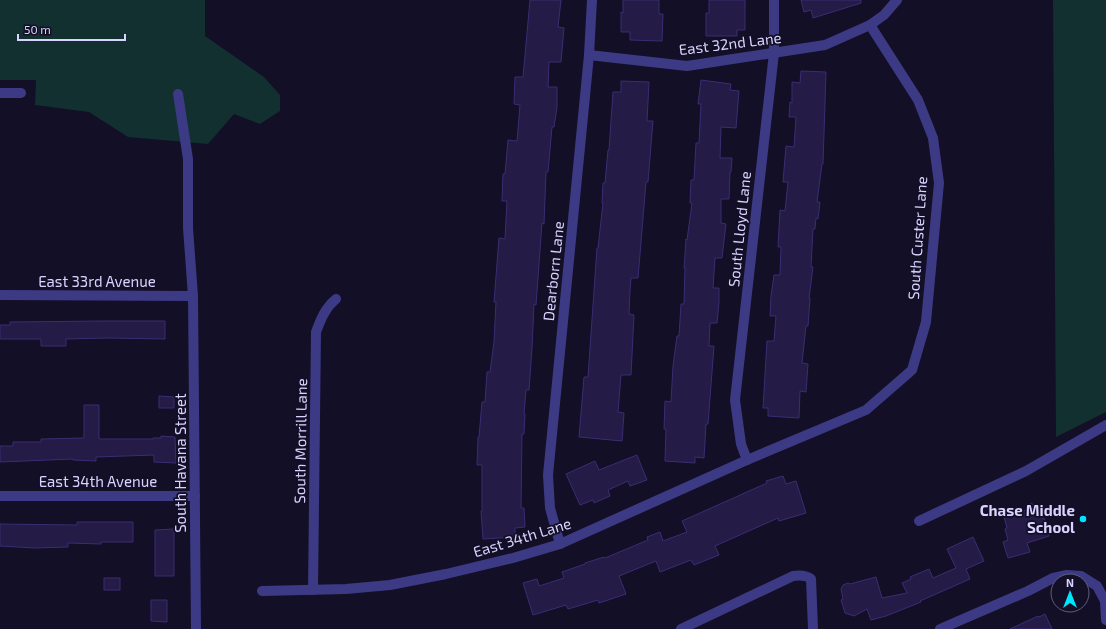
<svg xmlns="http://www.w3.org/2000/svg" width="1106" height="629" viewBox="0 0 1106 629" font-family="'Exo 2',sans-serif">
<rect width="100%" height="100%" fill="#130f26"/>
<!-- green -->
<g fill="#12302f">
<polygon points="0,0 205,0 205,36 264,77 280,95 280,111 260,124 234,114 208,144 128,137 89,112 35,105 36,80 0,80"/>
<polygon points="1053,0 1106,0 1106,412 1056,437"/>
</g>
<!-- building -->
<g fill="#241b47" stroke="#3b2d73">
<polygon points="530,0 561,0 558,27 564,28 561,62 549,62 548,87 557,87 557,107 554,127 552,127 548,172 546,172 544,224 542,223 536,305 534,304 532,348 529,390 526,390 524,414 525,414 524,434 522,434 521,508 524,508 525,527 515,528 515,537 483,539 481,511 482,511 482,465 477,465 478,437 479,437 482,402 485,402 487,372 490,372 494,342 496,302 494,302 499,238 505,239 507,201 502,201 503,174 505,174 508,140 517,141 520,105 514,104 515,77 523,77"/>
<polygon points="623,0 659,0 659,14 663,14 662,41 630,40 630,32 621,32 621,12 623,13"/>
<polygon points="709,0 745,0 745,30 737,30 737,36 706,36 706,13 709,13"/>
<polygon points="801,0 861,0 861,3 813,18 811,10 804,12"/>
<polygon points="801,71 826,72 823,164 822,164 817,202 820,202 818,219 816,218 815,229 813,229 811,267 813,267 809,298 810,298 808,326 806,326 802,363 808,364 806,392 800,391 799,418 768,416 768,408 763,408 767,341 774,341 776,316 770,316 771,296 774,275 780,275 781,247 778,247 780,210 785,211 788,182 783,182 786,146 794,147 796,117 789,117 790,102 792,103 792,82 800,83"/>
<polygon points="701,80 731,84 730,90 739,91 736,128 721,127 720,158 732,158 731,172 730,172 729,199 721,199 721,223 726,224 722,258 715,258 713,288 719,288 719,302 717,323 710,323 709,346 714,346 708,424 706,424 704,458 695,457 695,463 665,461 666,429 664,429 665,401 671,402 673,366 677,336 679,336 681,304 684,304 685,268 684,268 686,239 687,240 692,203 690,203 691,180 694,180 696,143 699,143 701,104 698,104"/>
<polygon points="621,81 649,82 647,121 653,121 648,182 646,182 638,278 631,278 630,290 629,314 634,315 631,375 621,375 618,412 624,413 622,441 579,437 584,377 588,377 597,248 598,248 603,203 602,203 603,183 605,183 608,150 609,150 613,92 621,92"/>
<polygon points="103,321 165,321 165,339 107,338 66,339 66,346 41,346 41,339 0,339 0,325 10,325 10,322"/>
<polygon points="159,396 174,397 174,408 159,408"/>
<polygon points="84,405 99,405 99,439 153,439 153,438 161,438 161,436 175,437 176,463 154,462 154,455 96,457 96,461 73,460 73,459 0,462 0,446 13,446 13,442 41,442 41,439 84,438"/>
<polygon points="637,455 647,480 630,486 628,481 608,490 610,496 594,503 593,500 580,505 566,474 595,461 599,470"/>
<polygon points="783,476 786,484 796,481 806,513 779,521 778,518 715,546 719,555 694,565 691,560 660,572 656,561 619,576 626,594 599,603 598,600 568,609 566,605 533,615 523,583 537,579 539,586 564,578 562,572 585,564 585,563 604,557 605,558 648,540 647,537 660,532 663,541 687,532 682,521 767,483 766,481"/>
<polygon points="1031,503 1039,509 1042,518 1044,518 1049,536 1027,543 1030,552 1008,558 1003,542 1008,540 1005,529 1007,528 1004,517 1029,509"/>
<polygon points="77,522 133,522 133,542 101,542 101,544 68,543 68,547 35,548 0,546 0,524 77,525"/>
<polygon points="174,529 174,576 155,576 155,530"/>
<polygon points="973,537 984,561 966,569 970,579 920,601 921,602 886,616 871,620 867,609 854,616 845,613 841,600 843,599 841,589 843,585 848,583 850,584 876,577 882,598 907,593 902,583 911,579 910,577 929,569 933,578 956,568 947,549"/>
<rect x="104" y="578" width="16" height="12"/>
<polygon points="151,600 167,600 167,622 151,621"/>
<polygon points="1045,614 1052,629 1010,629 1038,616 1039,617"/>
</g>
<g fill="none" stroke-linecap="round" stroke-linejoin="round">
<!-- minor -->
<g stroke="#3d3a85" stroke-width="10">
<polyline points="589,55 687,66 825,45 870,25 884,15 897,0"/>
<polyline points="0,93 21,93"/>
<polyline points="178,94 188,159 188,228 193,296 196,629"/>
<polyline points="0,295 193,296"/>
<polyline points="747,460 741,444 735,400 774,53 774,0"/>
<polyline points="0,496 195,496"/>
<polyline points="919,521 1026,471 1106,425"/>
<polyline points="560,544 550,508 548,475 589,55 592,0"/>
<path d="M 313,590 L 316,332 C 321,319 325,308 336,299"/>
<polyline points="262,591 346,589 390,585 446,574 513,558 560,544 747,460 866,410 912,370 926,322 939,183 933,138 918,100 870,25"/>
<path d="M 681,629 L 793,576 C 800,575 806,575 811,579 L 813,629"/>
<polyline points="940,629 1028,591 1053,578 1067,575 1081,576 1097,586 1105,601 1106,620"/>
</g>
</g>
<!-- markers -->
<circle fill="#00e5ff" stroke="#130f26" stroke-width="1.5" cx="1083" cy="519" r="4"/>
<g text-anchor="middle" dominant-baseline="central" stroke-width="3.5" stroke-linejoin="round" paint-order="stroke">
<!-- street labels -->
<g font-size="15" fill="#d9d4ff" stroke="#130f26">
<text transform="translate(730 43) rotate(-7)">East 32nd Lane</text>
<text transform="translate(739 229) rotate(-84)">South Lloyd Lane</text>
<text transform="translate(917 238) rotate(-86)">South Custer Lane</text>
<text transform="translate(553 271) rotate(-84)">Dearborn Lane</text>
<text x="97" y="281">East 33rd Avenue</text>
<text transform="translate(300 441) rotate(-89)">South Morrill Lane</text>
<text transform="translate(180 463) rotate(-90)">South Havana Street</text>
<text x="98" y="481">East 34th Avenue</text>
<text transform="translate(522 537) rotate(-17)">East 34th Lane</text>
</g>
<!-- poi labels -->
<g font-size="15" font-weight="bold" fill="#d9d4ff" stroke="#130f26" text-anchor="end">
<text x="1075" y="510">Chase Middle<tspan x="1075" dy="17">School</tspan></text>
</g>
</g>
<!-- north arrow -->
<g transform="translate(1070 593)"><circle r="19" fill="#130f26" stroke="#625e7d"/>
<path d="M0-3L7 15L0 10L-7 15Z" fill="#00e5ff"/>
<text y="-6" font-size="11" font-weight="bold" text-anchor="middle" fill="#d9d4ff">N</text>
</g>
<!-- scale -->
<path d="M18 34v6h107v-6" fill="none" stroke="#d9d4ff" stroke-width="2"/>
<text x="24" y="34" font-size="12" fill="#d9d4ff" stroke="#130f26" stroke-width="3" paint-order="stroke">50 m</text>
</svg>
